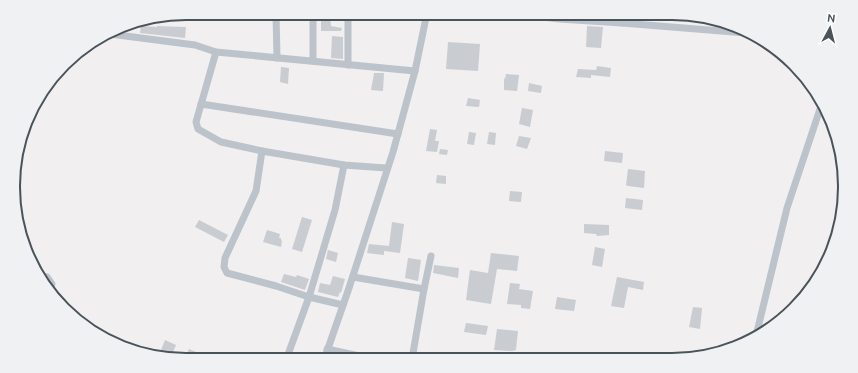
<svg xmlns="http://www.w3.org/2000/svg" width="858" height="373" viewBox="0 0 858 373" font-family="Ubuntu,sans-serif">
<rect width="100%" height="100%" fill="#f1efef"/>
<!-- building -->
<g fill="#c9ccd1">
<polygon points="321,13 330,13 331,26 342,28 341,31 321,31"/>
<polygon points="141,26 157,27 157,26 186,27 185,38 140,33"/>
<polygon points="587,26 603,27 601,48 586,47"/>
<polygon points="332,36 343,37 343,59 331,58"/>
<polygon points="448,42 480,44 478,71 446,69"/>
<polygon points="597,66 611,68 610,77 591,75 591,78 576,77 578,69 596,70"/>
<polygon points="281,67 289,68 288,84 280,82"/>
<polygon points="374,73 384,73 383,91 371,90"/>
<polygon points="506,74 519,75 517,91 504,90 504,78 505,79"/>
<polygon points="529,83 542,86 541,93 528,91"/>
<polygon points="468,98 480,100 479,107 466,106"/>
<polygon points="522,108 533,110 530,127 519,124"/>
<polygon points="430,129 437,130 435,141 439,141 437,152 426,151"/>
<polygon points="469,132 476,133 474,145 467,144"/>
<polygon points="489,132 496,133 495,145 487,144"/>
<polygon points="519,136 531,138 527,149 516,146"/>
<polygon points="440,149 448,150 447,155 439,154"/>
<polygon points="605,151 623,153 622,163 604,161"/>
<polygon points="628,169 645,171 644,188 628,186 626,185"/>
<polygon points="437,175 446,176 446,184 436,183"/>
<polygon points="510,191 522,192 521,202 509,201"/>
<polygon points="626,198 643,200 642,210 625,208"/>
<polygon points="302,217 312,220 302,252 292,249"/>
<polygon points="199,220 228,235 224,242 195,227"/>
<polygon points="392,222 404,224 400,253 384,251 384,255 367,253 369,244 389,246"/>
<polygon points="584,224 609,225 609,235 597,236 596,234 584,233"/>
<polygon points="267,230 280,234 279,238 281,238 281,240 282,241 281,247 263,242"/>
<polygon points="595,247 605,249 602,267 592,265"/>
<polygon points="328,250 338,253 336,262 326,259"/>
<polygon points="491,253 519,256 517,271 497,269 491,304 466,300 470,270 488,273"/>
<polygon points="408,258 421,260 418,281 405,278"/>
<polygon points="434,265 459,268 458,278 433,273"/>
<polygon points="284,274 296,277 297,275 309,279 305,290 281,282"/>
<polygon points="333,276 345,279 341,293 340,292 338,297 318,292 320,283 330,285"/>
<polygon points="617,277 644,282 643,290 628,287 624,308 611,306"/>
<polygon points="510,283 520,284 519,289 533,291 530,309 521,308 521,305 507,304"/>
<polygon points="557,297 576,300 574,311 555,309"/>
<polygon points="693,307 702,308 700,329 689,327"/>
<polygon points="466,323 488,326 486,335 464,332"/>
<polygon points="497,329 518,331 516,350 512,351 494,350"/>
<polygon points="165,340 176,345 171,357 159,355"/>
<polygon points="189,349 201,354 198,360 186,356"/>
</g>
<g fill="none" stroke-linecap="round" stroke-linejoin="round">
<!-- minor -->
<g stroke="#bcc3ca" stroke-width="7">
<polyline points="276,13 277,58"/>
<polyline points="348,13 348,65"/>
<polyline points="511,13 559,19 622,23 746,33"/>
<polyline points="622,23 623,13"/>
<polyline points="110,34 195,45 216,52 415,71 427,13"/>
<polyline points="216,52 196,122 198,129 221,142 262,151 344,165 386,168"/>
<polyline points="313,61 313,13"/>
<polyline points="201,104 398,134"/>
<polyline points="262,151 256,191 225,258 224,267 227,273 276,286 309,297 343,305"/>
<polyline points="38,275 47,277 52,284 50,290"/>
<polyline points="353,277 424,289 412,359"/>
<polyline points="424,289 431,256"/>
<polyline points="756,336 787,208 822,103"/>
<polyline points="327,349 373,359"/>
<polyline points="286,360 309,297 335,210 344,165"/>
<polyline points="324,360 349,288 393,152 415,71"/>
</g>
</g>
<!-- crop -->
<path d="M0 0H858V373H0ZM186 20H672A166 166 0 0 1 838 186V187A166 166 0 0 1 672 353H186A166 166 0 0 1 20 187V186A166 166 0 0 1 186 20Z" fill="#f0f1f2" fill-rule="evenodd"/>
<path fill="none" stroke="#49535a" stroke-width="2" d="M186 20H672A166 166 0 0 1 838 186V187A166 166 0 0 1 672 353H186A166 166 0 0 1 20 187V186A166 166 0 0 1 186 20Z"/>
<!-- north arrow -->
<g transform="translate(830 28) rotate(7)" stroke="#ffffff" stroke-width="3" paint-order="stroke">
<path d="M0-3L7 15L0 10L-7 15Z" fill="#49535a"/>
<text y="-6" font-size="11" font-weight="bold" text-anchor="middle" fill="#49535a">N</text>
</g>
</svg>
